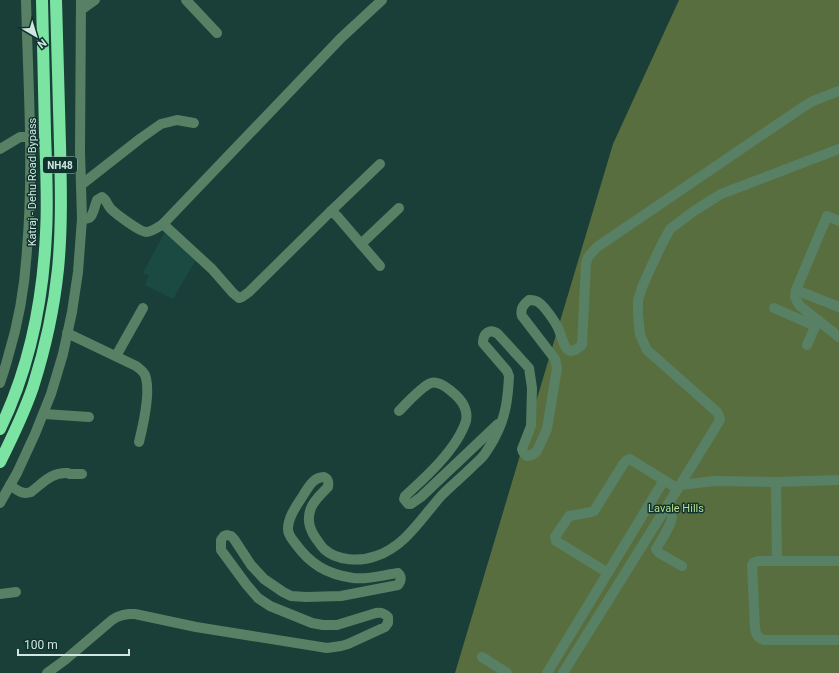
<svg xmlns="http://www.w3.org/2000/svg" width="839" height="673" viewBox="0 0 839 673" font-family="Roboto,sans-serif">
<rect width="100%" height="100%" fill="#1a3e38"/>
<!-- built -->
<polygon fill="#1b4a43" points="167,228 198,256 173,299 145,285 149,275 143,273"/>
<!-- forest -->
<polygon fill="#596e3e" points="679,0 839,0 839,673 455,673 613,144"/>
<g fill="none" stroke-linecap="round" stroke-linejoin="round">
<!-- minor -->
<g stroke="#588065" stroke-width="10">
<polyline points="186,0 217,33"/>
<polyline points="81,10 95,0"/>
<polyline points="0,149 20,137 30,137"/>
<polyline points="81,185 141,138 161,124 177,120 194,123"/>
<polyline points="331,211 380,164"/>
<path d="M 82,219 C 82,219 88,219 89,218 C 93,216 95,205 97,200 L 102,197 C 107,200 107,205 111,209 C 116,214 140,232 146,232 C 152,232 158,227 163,224 L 212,269 L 233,293 L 239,298 L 242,297 L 249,292 L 331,211 L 337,216 L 361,244 L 399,208"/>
<polyline points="839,221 827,216 796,290 839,307"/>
<polyline points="163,224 341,38 382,0"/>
<polyline points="361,244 380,266"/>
<polyline points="796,290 795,297 799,305 805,310 839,337"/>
<polyline points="774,308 815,326"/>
<path d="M 67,333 L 136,366 C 140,369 143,371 145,375 C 151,390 143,426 139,442"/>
<polyline points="807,345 818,320"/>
<polyline points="116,356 143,308"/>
<path d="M 0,383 C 3,374 6,365 8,357 C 19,321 25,286 27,249 C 34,166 28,83 26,0"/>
<path d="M 399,411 C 406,404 422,386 431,383 C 441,380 460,397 464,406 C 466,410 467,416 466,421 C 457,449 426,477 405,496 L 404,499 L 408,504 L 411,504 L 421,497 L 498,424"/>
<polyline points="44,414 89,417"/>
<polyline points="776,482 777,561 839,561"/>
<path d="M 10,485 C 17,490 22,495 31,492 C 43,483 51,472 68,473 L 69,474 L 82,474"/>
<polyline points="680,485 720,420 719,416 717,412 647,350 640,335 638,315 638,300 643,285 652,265 662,244 670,229 694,211 721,194 839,149"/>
<polyline points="0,503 17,473 35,434 51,394 63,354 72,312 78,272 82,219 80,151 81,0"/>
<path d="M 666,508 C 667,508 671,512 671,512 C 676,520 660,541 656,549 L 659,553 L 682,566"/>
<path d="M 777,561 L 758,561 L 753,563 L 752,565 L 755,628 C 756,635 758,638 764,640 L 839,640"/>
<polyline points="608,573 556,541 555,537 569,516 591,512 594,511 624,463 627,460 630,459 678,489"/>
<polyline points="0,594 16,592"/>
<polyline points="482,657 507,673"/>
<path d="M 47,673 L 65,660 L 112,620 L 117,617 L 123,615 L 129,614 L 135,614 L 196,627 L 327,648 L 341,646 L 348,644 L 385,627 L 388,623 L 388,617 C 384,613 381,612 376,613 L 337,625 L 323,625 L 312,623 L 270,606 L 258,598 L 246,584 L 221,550 L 221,540 L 224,536 L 227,535 L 231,536 L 234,539 L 251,565 L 264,579 L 283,592 L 291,596 L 306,597 L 341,596 L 398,585 C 401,581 402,577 398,573 C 383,575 368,580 353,578 C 326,574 310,564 295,543 C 292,539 288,535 288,529 C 288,516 298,504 304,494 C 309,486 314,477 324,477 C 328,479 329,482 328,487 C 322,493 314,500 311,508 C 307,518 309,528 315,537 C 318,541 321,546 324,549 C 337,561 360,562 376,556 C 406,546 422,517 442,495 C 452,485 463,476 473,466 C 476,463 481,459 484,455 C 488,449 493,442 496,435 C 506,416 508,397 509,376 L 507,371 L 483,343 C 483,333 490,328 498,334 L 529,368 L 532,388 L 531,426 L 522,449 L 523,452 L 527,456 L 532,455 L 537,451 L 547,429 L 557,368 L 555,359 L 522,316 C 520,309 523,305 529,300 C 532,300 533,300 536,301 C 543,303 556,323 559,330 C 561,335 564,347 568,350 C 573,353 578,348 582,345 L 586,264 L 588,257 L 597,247 L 803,107 L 813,101 L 839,91"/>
<polyline points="547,673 664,480"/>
<polyline points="563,673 680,485 715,481 776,482 839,480"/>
</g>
<!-- highway -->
<g stroke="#7ce4a2" stroke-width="12">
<path d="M 0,429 C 29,369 43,300 46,233 C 48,200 46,166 45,133 C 44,89 43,44 42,0"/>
<path d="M 0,462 C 12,438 24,413 33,387 C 45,349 54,309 58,269 C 62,228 61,187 60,145 C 59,97 57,48 56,0"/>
</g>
</g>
<g text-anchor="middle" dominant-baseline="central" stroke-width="3" stroke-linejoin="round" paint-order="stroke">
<!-- shield labels -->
<rect fill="#0f342e" stroke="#98b1ab" stroke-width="1" x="43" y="157" width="34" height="16" rx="3"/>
<g font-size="10" font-weight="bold" fill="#d2e6e1">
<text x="60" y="165">NH48</text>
</g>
<!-- street labels -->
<g font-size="11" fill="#d2e6e1" stroke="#0f342e">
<text transform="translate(32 182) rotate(-90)">Katraj - Dehu Road Bypass</text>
</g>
<!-- park labels -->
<g font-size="11" fill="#bbdc91" stroke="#0f342e">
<text x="676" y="508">Lavale Hills</text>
</g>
</g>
<!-- north arrow -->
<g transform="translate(36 36) rotate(142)" stroke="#0f342e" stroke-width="3" paint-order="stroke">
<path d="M0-3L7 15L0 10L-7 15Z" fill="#d2e6e1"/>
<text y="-6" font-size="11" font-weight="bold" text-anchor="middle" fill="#d2e6e1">N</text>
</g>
<!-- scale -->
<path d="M18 649v6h111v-6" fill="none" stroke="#d2e6e1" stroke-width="2"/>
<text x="24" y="649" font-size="12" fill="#d2e6e1" stroke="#0f342e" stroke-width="3" paint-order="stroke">100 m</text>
</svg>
